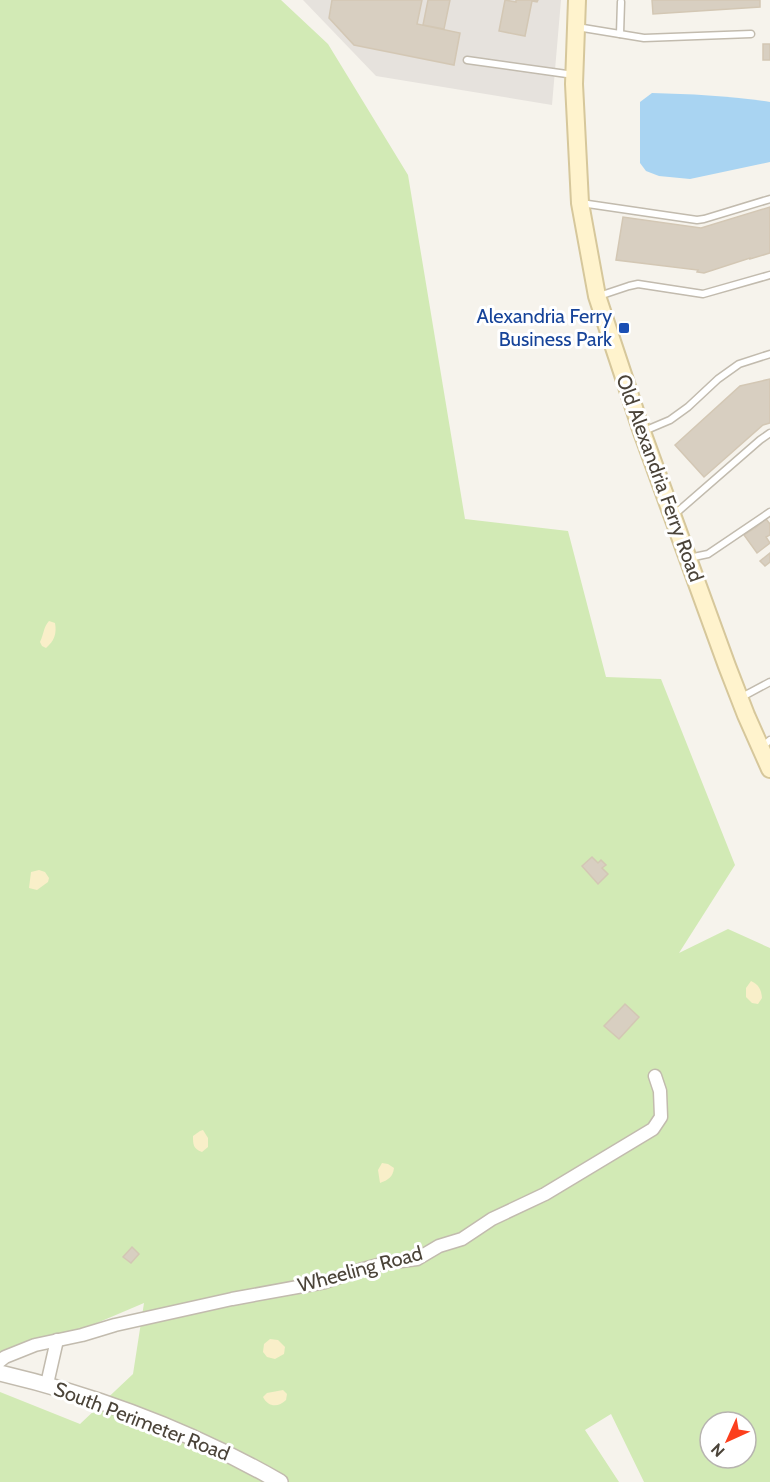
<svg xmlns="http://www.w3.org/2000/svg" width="770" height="1482" viewBox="0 0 770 1482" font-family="Cabin,sans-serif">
<rect width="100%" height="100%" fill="#f6f3ec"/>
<!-- industrial -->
<polygon fill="#e6e2dd" points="303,0 561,0 552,105 376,76"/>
<!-- green -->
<path fill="#d2eab5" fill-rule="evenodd" d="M 0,0 L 281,0 L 328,44 L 408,175 L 465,519 L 568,531 L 606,677 L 661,679 L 735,865 L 679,953 L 728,929 L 770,948 L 770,1482 L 644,1482 L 611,1414 L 585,1430 L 619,1482 L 0,1482 L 0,1392 L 80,1424 L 133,1374 L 144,1303 L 57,1340 L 0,1354 ZM 710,1422 L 746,1422 L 746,1458 L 710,1458 Z"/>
<!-- sand -->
<g fill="#f9efc9">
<path d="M 49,621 L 55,623 C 57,634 54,641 46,648 L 42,646 L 40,642 C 44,634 43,628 49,621 Z"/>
<polygon points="39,870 45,872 49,878 48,882 37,890 29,888 31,872"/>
<path d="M 751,981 C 759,985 761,989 762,998 L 758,1004 L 752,1003 L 746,997 L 746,988 Z"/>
<path d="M 203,1130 L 208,1138 L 208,1147 L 202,1152 C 193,1149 193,1144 193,1136 L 200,1131 Z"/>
<path d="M 382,1163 L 388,1164 L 394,1168 C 393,1177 388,1180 380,1183 L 378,1170 Z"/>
<polygon points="270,1339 278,1340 285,1347 284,1354 275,1359 267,1357 263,1352 264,1344"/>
<path d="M 283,1390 L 287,1394 L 286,1400 C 278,1408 268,1407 263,1397 L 267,1393 Z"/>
</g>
<!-- water -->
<path fill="#a9d4f2" d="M 652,93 C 692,94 731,96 770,102 L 770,162 L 690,179 L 659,176 L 646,171 L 640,163 L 640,102 Z"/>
<!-- building -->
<g fill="#d8cfc1" stroke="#d3c7b4" stroke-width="1.5">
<polygon points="332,0 422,0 417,24 460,33 454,65 354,45 329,18"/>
<polygon points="428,0 450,0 444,29 423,25"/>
<polygon points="505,0 516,2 516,0 538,0 537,2 532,1 525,36 499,31"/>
<polygon points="652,0 760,0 760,7 653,14"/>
<rect x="763" y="44" width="7" height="16"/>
<polygon points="770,207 770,253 750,259 750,258 704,273 697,272 698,270 616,260 623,217 701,228"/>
<polygon points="770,379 770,423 763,425 704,477 675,445 740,386"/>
<polygon points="766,519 770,524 770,535 766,537 770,543 757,553 744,535 753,529 752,527 754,526 755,528"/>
<polygon points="770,553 770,562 765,566 760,561"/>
<polygon points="592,857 598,863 601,860 606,865 602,868 608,874 598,884 582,866"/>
<polygon points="625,1004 639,1017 619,1039 604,1026"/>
<polygon points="132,1247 139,1254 131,1263 123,1257"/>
</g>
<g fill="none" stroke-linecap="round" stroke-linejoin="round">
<!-- service casing -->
<g stroke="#c2bbae" stroke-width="9">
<g id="service">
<polyline points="577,27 644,38 751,34"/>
<polyline points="620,34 621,2"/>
<polyline points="467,60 574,75"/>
<polyline points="581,203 697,220 704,219 770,199"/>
<polyline points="599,296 629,286 638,284 703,294 770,275"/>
<polyline points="644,431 670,420 688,407 718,379 739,364 770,354"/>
<polyline points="675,514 760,440 770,433"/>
<polyline points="689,558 708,554 770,512"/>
<polyline points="740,698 770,682"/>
<polyline points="761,748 770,740"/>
</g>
</g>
<!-- minor casing -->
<g stroke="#c2bbae" stroke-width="15">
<g id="minor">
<polyline points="0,1361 5,1357 35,1345 82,1335 115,1325 232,1299 325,1282 360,1270 385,1263 417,1259 439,1246 462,1239 492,1219 545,1194 653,1129 661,1117 660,1091 655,1076"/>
<polyline points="47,1384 57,1340"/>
</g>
</g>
<!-- tertiary casing -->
<g stroke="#c2bbae" stroke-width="18">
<path id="tertiary" d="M 0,1373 C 98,1396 193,1432 280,1482"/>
</g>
<!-- secondary casing -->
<g stroke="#d6c79b" stroke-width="20">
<polyline id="secondary" points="577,0 574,84 580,203 597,296 642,432 727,666 746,715 770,769"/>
</g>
<!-- service -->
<use href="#service" stroke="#fff" stroke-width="6"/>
<!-- minor -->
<use href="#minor" stroke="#fff" stroke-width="12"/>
<!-- tertiary -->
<use href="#tertiary" stroke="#fff" stroke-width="15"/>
<!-- secondary -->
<use href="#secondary" stroke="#fff3cd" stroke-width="16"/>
</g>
<!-- markers -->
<rect fill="#1a4fb4" stroke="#fff" stroke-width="2" x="618" y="322" width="12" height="12" rx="3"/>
<g text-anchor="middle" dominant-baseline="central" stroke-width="6" stroke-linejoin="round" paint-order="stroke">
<!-- transit labels -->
<g font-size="20" fill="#164399" stroke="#fff" text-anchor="end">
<text x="612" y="316">Alexandria Ferry<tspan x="612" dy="23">Business Park</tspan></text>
</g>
<!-- street labels -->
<g font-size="20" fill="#4b4439" stroke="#fff">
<text transform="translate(660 478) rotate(70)">Old Alexandria Ferry Road</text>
<text transform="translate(360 1269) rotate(-15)">Wheeling Road</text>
<text transform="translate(142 1421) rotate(21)">South Perimeter Road</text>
</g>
</g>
<!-- north arrow -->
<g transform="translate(728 1440) rotate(225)"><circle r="28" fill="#ffffff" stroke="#b7b4b0" stroke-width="1.5"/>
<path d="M0-4.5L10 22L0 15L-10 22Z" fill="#fc3f1d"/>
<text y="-9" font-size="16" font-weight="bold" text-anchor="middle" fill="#4b4439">N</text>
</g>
</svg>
